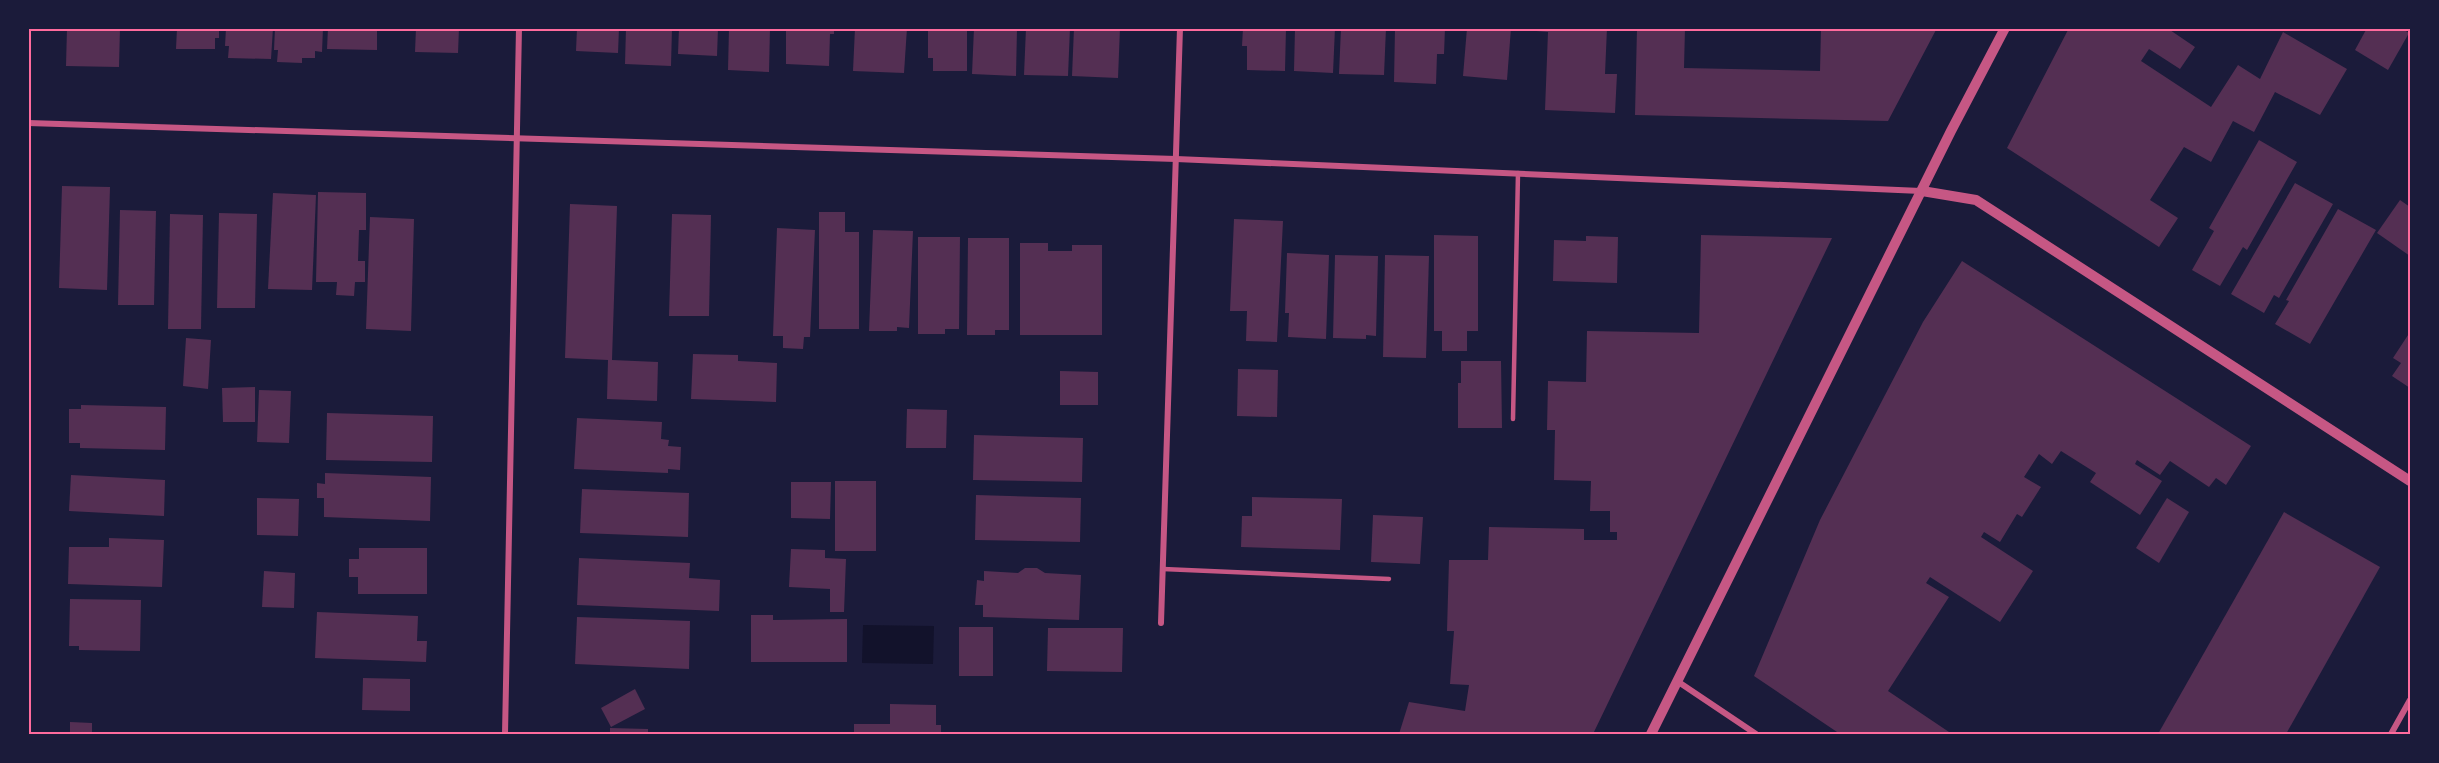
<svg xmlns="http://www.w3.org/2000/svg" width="2439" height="763" viewBox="0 0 2439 763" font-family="'Open Sans',sans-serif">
<rect width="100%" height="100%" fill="#1b1b3a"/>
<!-- water -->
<polygon fill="#12122b" points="863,625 934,626 933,664 862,663"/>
<!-- building -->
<g fill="#542f53">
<polygon points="67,28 120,28 119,67 66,66"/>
<polygon points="177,28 219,28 219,38 215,38 215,49 176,49"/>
<polygon points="226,28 273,28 271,59 228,58 229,46 225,46"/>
<polygon points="275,28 323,28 322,52 315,51 315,58 302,58 302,63 277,62 278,50 274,50"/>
<polygon points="328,28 377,28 377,50 327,49"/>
<polygon points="416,28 459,28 458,53 415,52"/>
<polygon points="577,28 619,28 618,53 576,51"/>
<polygon points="626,28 672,28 671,66 625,64"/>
<polygon points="679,28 718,28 717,56 678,54"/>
<polygon points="729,28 770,28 769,72 728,70"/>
<polygon points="786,28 834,28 834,34 830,34 829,66 786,64"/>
<polygon points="855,28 907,28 904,73 853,71"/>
<polygon points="928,28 967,28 967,71 933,71 933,58 928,58"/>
<polygon points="974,28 1017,28 1016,76 972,74"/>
<polygon points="1026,28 1070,28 1068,76 1024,75"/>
<polygon points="1074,28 1120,28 1118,78 1072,76"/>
<polygon points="1243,28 1286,28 1285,71 1247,70 1247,46 1242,46"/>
<polygon points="1295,28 1335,28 1333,73 1294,71"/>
<polygon points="1341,28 1386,28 1384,75 1339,74"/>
<polygon points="1395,28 1445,28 1444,54 1437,54 1436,84 1394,82"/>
<polygon points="1467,28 1511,28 1507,80 1463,76"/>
<polygon points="1536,28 1607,28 1605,74 1617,74 1615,113 1545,110 1548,32 1536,31"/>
<polygon points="1637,28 1685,28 1684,68 1820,71 1821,28 1937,28 1888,121 1635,115"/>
<polygon points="2069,28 2167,28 2195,47 2180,69 2149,49 2141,61 2211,107 2238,65 2260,79 2283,32 2347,69 2320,115 2275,92 2254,132 2233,121 2211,162 2184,147 2150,200 2178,218 2159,247 2007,148"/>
<polygon points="2367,28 2401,28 2409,33 2388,70 2355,50"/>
<polygon points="2259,140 2297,162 2247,250 2243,247 2220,286 2192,270 2214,231 2209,228"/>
<polygon points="2295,183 2333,204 2279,298 2274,295 2264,313 2231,294"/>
<polygon points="62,186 110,187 107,290 59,288"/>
<polygon points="318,192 366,193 366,230 359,230 358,261 365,261 365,282 355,282 354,296 336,295 337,282 316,282"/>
<polygon points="273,193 316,195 312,290 268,289"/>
<polygon points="2400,200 2410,207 2410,256 2377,233"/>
<polygon points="570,204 617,206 612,360 658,362 657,401 607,399 608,360 565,358"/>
<polygon points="2338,209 2376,230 2310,344 2275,324 2289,301 2286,300"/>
<polygon points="120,210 156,211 154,305 118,305"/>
<polygon points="819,212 845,212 845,232 859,232 859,329 819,329"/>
<polygon points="219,213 257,214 255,308 217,308"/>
<polygon points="170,214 203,215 201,329 168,329"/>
<polygon points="672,214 711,215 709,316 669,316"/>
<polygon points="370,217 414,219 411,331 366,329"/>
<polygon points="1234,219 1283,221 1277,342 1246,341 1247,311 1230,311"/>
<polygon points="777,228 815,230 810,337 804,337 803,349 783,348 783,336 773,336"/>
<polygon points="873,230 913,231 909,328 897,327 897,331 869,331"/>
<polygon points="1434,235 1478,236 1478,331 1467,331 1467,351 1442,351 1442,331 1434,331"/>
<polygon points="1701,235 1832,238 1593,734 1399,734 1409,702 1465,711 1469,685 1450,684 1454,631 1447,631 1449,560 1488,560 1489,527 1584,529 1584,540 1617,540 1617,532 1610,532 1610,511 1590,511 1591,481 1554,480 1555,430 1547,430 1548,381 1586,382 1587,331 1699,333"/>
<polygon points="1586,236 1618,237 1617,283 1553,281 1554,240 1586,241"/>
<polygon points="918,237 960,237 959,329 945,329 945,334 918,334"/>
<polygon points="968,238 1009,238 1009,330 995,330 995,335 967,335"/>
<polygon points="1020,243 1048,243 1048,251 1072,251 1072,245 1102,245 1102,335 1020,335"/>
<polygon points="1287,253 1329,255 1326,339 1288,337 1289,313 1285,313"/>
<polygon points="1335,255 1378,256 1376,336 1366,335 1366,339 1333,338"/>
<polygon points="1385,255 1429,256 1426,358 1383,357"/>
<polygon points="1962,261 2251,446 2226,485 2216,478 2209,487 2170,461 2160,475 2137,460 2135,464 2162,481 2140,515 2090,482 2096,473 2061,451 2052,464 2039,454 2024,477 2041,487 2022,517 2017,514 2000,542 1984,532 1981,537 2033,571 2000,622 1930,577 1926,583 1949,597 1888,691 1952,734 1840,734 1754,676 1820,520 1923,322"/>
<polygon points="2410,332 2410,388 2392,376 2401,363 2393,358"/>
<polygon points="186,338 211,340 208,389 183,386"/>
<polygon points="693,354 738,355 738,361 777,363 776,402 691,399"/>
<polygon points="1461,361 1501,361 1502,428 1458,428 1458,383 1461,383"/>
<polygon points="1238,369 1278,370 1277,417 1237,416"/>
<polygon points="1060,371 1098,372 1098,405 1060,405"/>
<polygon points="255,387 255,422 223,422 222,388"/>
<polygon points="259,390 291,391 289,443 257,442"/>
<polygon points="81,405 166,407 165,450 80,448 80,443 69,443 69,409 81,409"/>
<polygon points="907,409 947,410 946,448 906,448"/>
<polygon points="327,413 433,416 432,462 326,460"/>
<polygon points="577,418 662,422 661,439 669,440 668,446 681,447 680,470 668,469 668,473 574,469"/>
<polygon points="974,435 1083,438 1082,482 973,480"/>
<polygon points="325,473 431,477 430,521 324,517 324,498 317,498 317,483 325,484"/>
<polygon points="71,475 165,480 164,516 69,511"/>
<rect x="835" y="481" width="41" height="70"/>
<polygon points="791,482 831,482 830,519 791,518"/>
<polygon points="582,489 689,493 688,537 580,533"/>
<polygon points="976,495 1081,498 1080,542 975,540"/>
<polygon points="1252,497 1342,499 1340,550 1241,547 1242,516 1252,516"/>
<polygon points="257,498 299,499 298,536 257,535"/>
<polygon points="2167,498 2189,512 2159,563 2136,548"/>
<polygon points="2284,512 2380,567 2316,681 2286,734 2158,734"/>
<polygon points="1373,515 1423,517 1420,564 1371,562"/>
<polygon points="109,538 164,540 162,587 68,584 69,547 109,547"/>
<polygon points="359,548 427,548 427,594 358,594 358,577 349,577 349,559 359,559"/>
<polygon points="791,549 825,550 825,558 846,559 844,612 830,612 830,589 789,587"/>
<polygon points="579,558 690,563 689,578 720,580 719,611 577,605"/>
<polygon points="1025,568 1037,568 1045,573 1081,575 1079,620 983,617 983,605 975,605 977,580 984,581 984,571 1018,573"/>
<polygon points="264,571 295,573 294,608 262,607"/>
<polygon points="70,599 141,600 140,651 79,650 79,646 69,646"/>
<polygon points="317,612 418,616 417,641 427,641 426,662 315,658"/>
<polygon points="751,615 773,615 773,620 847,619 847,662 751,662"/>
<polygon points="577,617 690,621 689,669 575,664"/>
<rect x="959" y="627" width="34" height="49"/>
<polygon points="1048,628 1123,628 1122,672 1047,671"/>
<polygon points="363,678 410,679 410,711 362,710"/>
<polygon points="635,689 645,709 611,727 601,708"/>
<polygon points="890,704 936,705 936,725 941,725 941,734 854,734 854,724 890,724"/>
<polygon points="70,722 92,723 92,734 70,734"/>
<polygon points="610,728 648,729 648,734 610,734"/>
</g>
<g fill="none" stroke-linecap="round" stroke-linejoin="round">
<!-- service -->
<g stroke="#c65784" stroke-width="4.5">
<polyline points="1513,419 1518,173"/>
<polyline points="1163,569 1389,579"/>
</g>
<!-- minor -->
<g stroke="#c65784" stroke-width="6">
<polyline points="28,123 1176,159 1921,191"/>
<polyline points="1161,623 1180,28"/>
<polyline points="1677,681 1756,734"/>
<polyline points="505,734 519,28"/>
<polyline points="2391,734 2410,700"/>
</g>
<!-- tertiary -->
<g stroke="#c65784" stroke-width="10">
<polyline points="1922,191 1976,200 2410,481"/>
<polyline points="1651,734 1951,131 2005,28"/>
</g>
</g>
<!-- border -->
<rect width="2439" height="763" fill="none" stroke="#1b1b3a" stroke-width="60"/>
<rect x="30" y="30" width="2379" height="703" fill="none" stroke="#ff6b9d" stroke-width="2"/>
</svg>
